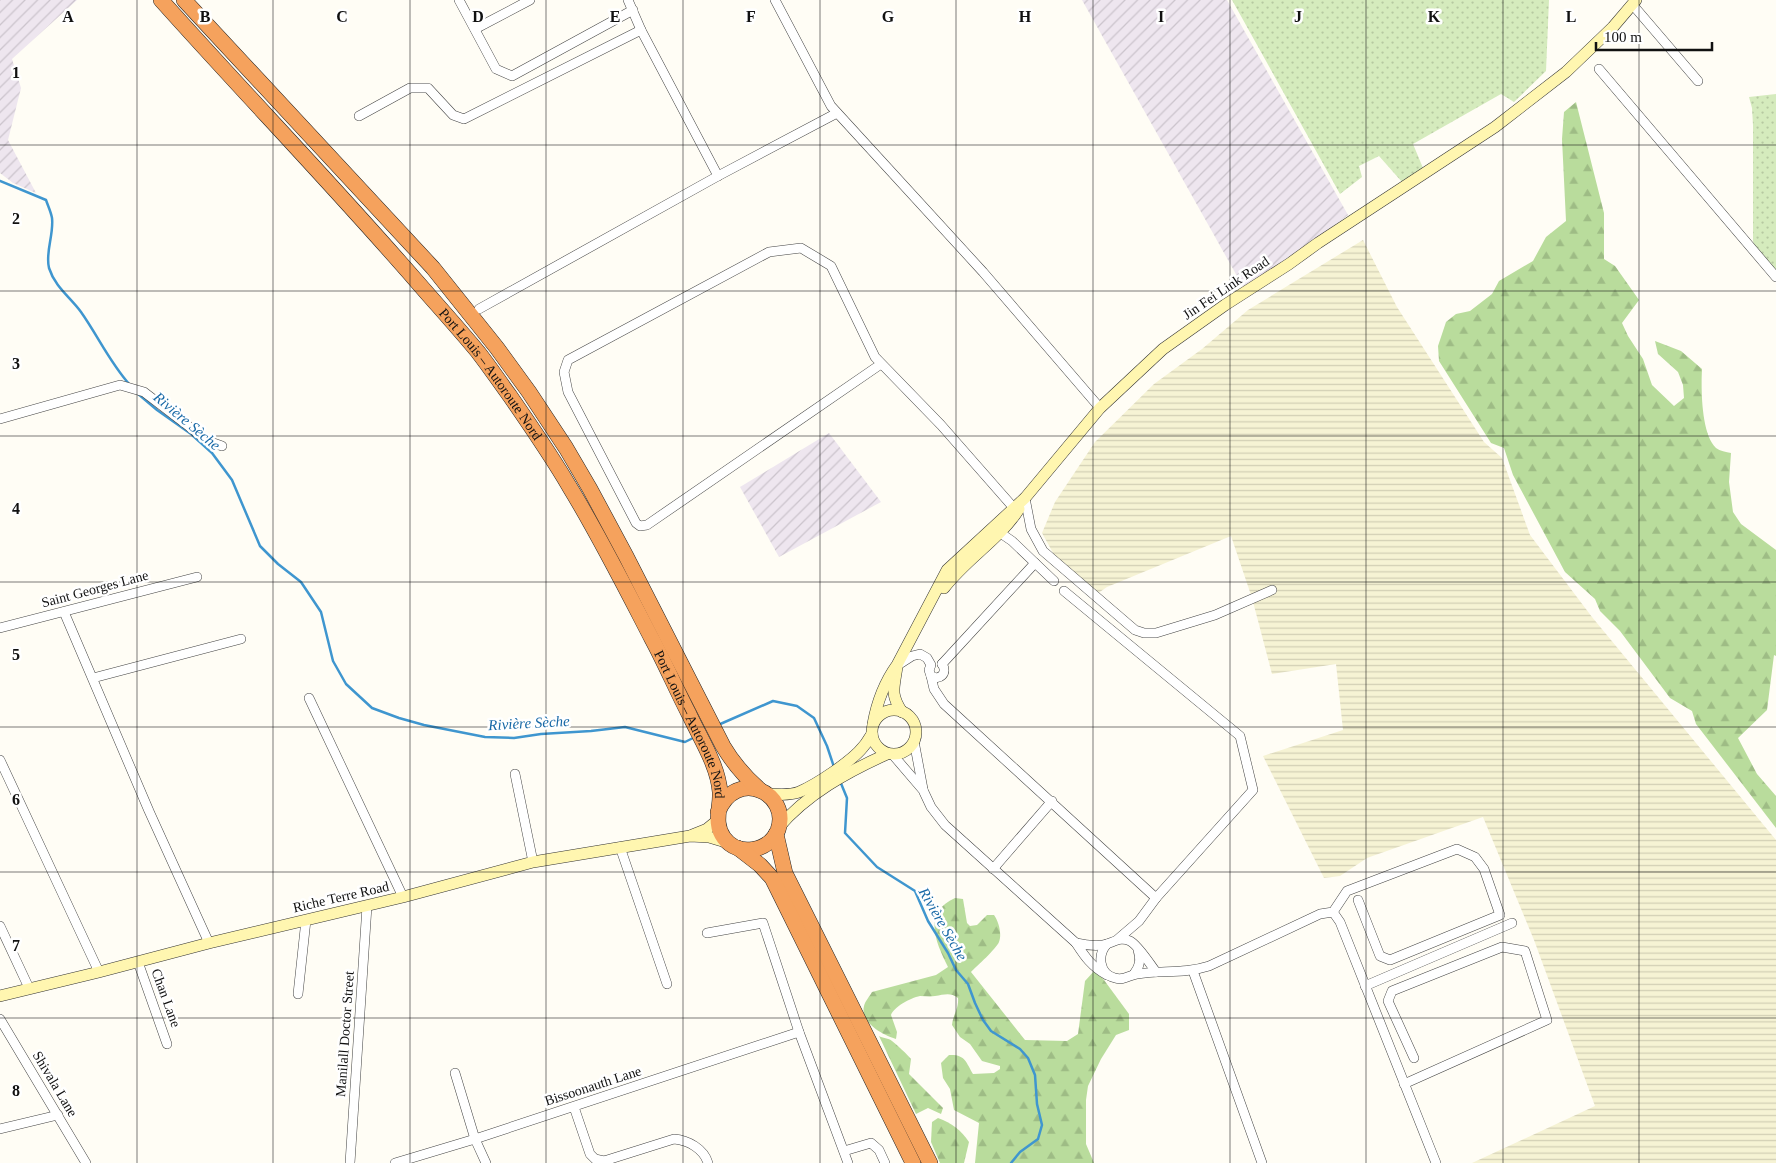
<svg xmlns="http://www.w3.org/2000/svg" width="1776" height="1163" viewBox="0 0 1776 1163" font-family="'Times New Roman',serif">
<defs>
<pattern id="industrial-furrows" width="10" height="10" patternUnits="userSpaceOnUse" patternTransform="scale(1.25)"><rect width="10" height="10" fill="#eee6ef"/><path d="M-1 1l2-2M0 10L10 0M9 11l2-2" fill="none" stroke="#cbc4cc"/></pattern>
<pattern id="farmland-rules" width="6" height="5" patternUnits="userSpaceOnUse" patternTransform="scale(1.25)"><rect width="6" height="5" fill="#f6f3d4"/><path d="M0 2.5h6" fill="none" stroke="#d2cfb5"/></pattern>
<pattern id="grass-dots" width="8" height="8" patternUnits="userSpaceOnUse" patternTransform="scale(1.25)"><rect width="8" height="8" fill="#d5ebbd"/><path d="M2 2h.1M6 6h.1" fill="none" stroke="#b6c8a1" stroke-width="1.8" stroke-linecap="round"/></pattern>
<pattern id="forest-firs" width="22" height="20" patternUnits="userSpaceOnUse" patternTransform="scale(1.25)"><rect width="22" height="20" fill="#b9dc9c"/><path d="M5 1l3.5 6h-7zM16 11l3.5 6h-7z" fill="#9ebc85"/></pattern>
</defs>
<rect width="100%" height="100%" fill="#fffdf5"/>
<!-- industrial -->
<g fill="url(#industrial-furrows)">
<polygon points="0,0 77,0 12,59 21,88 8,140 36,193 13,183 0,173"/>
<polygon points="1082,0 1227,0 1348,215 1246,292"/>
<polygon points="829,433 881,502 779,557 740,487"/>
</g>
<!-- farmland -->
<polygon fill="url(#farmland-rules)" points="1363,240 1397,307 1484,442 1502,458 1530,535 1592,617 1776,840 1776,1163 1472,1163 1595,1106 1534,940 1483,817 1367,858 1340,876 1324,878 1263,756 1343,730 1336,664 1272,674 1252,598 1231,536 1107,587 1091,598 1057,560 1042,533 1055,502 1095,442 1154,384 1202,349 1248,310"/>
<!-- grass -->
<g fill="url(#grass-dots)">
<polygon points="1232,0 1549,0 1546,71 1514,102 1501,94 1413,144 1423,168 1402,182 1379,156 1359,166 1362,177 1340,194"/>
<polygon points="1776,94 1776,271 1756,249 1753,241 1753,125 1752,108 1749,97"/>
</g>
<!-- forest -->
<g fill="url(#forest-firs)">
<path d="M 1576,102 L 1604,213 L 1604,259 L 1615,266 L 1639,300 L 1622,323 L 1628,336 L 1643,359 L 1652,385 L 1674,406 L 1684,398 L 1683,385 L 1678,372 L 1658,354 L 1655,341 L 1681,351 L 1702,369 C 1701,388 1701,434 1716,448 C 1720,451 1726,452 1731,453 L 1729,482 L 1733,512 L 1741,524 L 1776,550 L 1776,656 L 1774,655 L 1767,710 L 1738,738 L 1757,774 L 1776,796 L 1776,828 L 1696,724 L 1692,711 L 1670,698 L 1620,631 L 1600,611 L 1595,599 L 1565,572 L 1513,475 L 1504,448 L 1491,443 L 1439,361 L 1438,346 L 1446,322 L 1456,314 L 1470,311 L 1492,294 L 1499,281 L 1533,261 L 1546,237 L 1566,221 L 1562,139 L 1564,112 Z"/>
<path d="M 955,898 L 963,899 L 967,923 L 970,926 L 977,925 L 987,915 L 994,915 C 999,922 1002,934 999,942 C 996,949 977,966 971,972 L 1025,1040 L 1067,1041 L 1078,1034 L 1085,981 L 1095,970 L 1104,980 L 1129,1014 L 1129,1030 L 1116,1035 L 1101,1059 L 1088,1086 L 1086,1100 L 1086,1144 L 1094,1163 L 975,1163 L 979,1123 L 954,1110 L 950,1089 L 943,1078 L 941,1063 L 949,1055 C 965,1054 966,1062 973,1074 L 994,1073 L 1000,1069 L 1000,1066 L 982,1061 L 970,1044 L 960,1037 L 952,1025 C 953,1015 959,1008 958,998 C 950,992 944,995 935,996 C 930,997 925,996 920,996 C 910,998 894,1007 891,1015 L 897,1032 L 896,1039 C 883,1035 860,1023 864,1006 C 865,1001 870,996 872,992 L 936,975 L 948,967 C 936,943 922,913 955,898 Z"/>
<path d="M 879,1036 C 882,1038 889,1038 892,1041 C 896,1044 908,1055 911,1059 L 909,1074 L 943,1108 L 941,1114 L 928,1108 L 916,1114 Z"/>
<path d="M 938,1118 C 952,1123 961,1130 969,1142 L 964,1163 L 940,1163 L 931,1142 L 932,1122 Z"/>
</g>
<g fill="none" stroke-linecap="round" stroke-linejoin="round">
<!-- stream -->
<g stroke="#3f96cf" stroke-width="2.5">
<path d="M 0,181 L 46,200 C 48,206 51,212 52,218 C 54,235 45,252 49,268 C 55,287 70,297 81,312 C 98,336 110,363 130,385"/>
<polyline points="137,393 157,410 191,434 212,453 232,480 260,546 278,564 301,582 321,612 333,661 346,684 372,708 399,718 424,725 485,737 514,738 541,734 591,731 625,727 685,742 695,737"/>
<polyline points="718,725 773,701 797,706 814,718 827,746 834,767"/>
<polyline points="840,781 847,798 845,833 877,867 915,891 928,921 948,953 956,970 968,984 975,1003 983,1020 991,1031 1020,1049 1028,1058 1035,1075 1037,1104 1042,1125 1038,1139 1020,1152 1011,1163"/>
</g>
<!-- street casing -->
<g stroke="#444" stroke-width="10">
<g id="street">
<polyline points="459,0 496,69 512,76 633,10"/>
<polyline points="628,0 641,30 718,176"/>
<polyline points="775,0 831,106 983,272 1100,408"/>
<polyline points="1632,4 1698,81"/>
<polyline points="475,29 530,0"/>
<polyline points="1599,69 1776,277"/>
<polyline points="359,116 410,88 428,88 453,115 464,119 641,30"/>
<polyline points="479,309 718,176 837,113"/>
<polyline points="881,364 647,525 640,526 636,523 568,392 564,372 568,360 769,252 801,248 831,266 875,357 941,425 1013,507"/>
<polyline points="0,419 120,385 144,392 208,441 222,446"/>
<polyline points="1025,498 1031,529 1043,551 1135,630 1144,633 1156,633 1215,615 1272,590"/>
<polyline points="996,530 1012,541 1054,581"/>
<polyline points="1064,591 1240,736 1253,790 1156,898"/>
<polyline points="64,612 149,811 209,943"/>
<polyline points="0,628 197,577"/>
<polyline points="942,664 1035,563"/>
<path d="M 898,665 L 912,656 L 920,654 L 927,658 L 931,665 L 929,670 L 931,676 C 940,681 948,673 942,664"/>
<polyline points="931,676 934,689 944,704 1156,898 1139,921 1118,939"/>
<polyline points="93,678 241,639"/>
<polyline points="309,698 403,897"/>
<polyline points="914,741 923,789"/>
<path d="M 893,755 L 923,790 L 931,807 L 945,825 L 1076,943 C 1085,957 1092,967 1107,975"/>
<polyline points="0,760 99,972"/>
<polyline points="515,774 533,862"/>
<polyline points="620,847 667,984"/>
<polyline points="993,869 1052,801"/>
<polyline points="1333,912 1340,922 1436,1163"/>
<polyline points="0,926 29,988"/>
<polyline points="707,933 763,923 799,1032 848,1163"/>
<path d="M 1076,943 C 1085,945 1094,946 1103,945 C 1113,943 1120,936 1130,941 C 1138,945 1150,964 1156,972"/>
<path d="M 1107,944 C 1097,955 1099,974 1115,978 C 1124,981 1129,975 1137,974 C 1163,970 1184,974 1209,966 L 1320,914 L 1333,912 L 1347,891 L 1457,849 L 1475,857 L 1484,869 L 1500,915 L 1390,960 L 1380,956 L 1358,900"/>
<polyline points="138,962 167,1044"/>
<polyline points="1193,971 1262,1163"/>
<path d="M 1134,974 C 1140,966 1141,960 1138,950"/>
<polyline points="1365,986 1512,923"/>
<polyline points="298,994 306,920"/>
<polyline points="0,1019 86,1163"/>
<polyline points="455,1073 475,1139 486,1163"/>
<polyline points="1404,1084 1547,1020 1525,951 1502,947 1392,991 1388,1001 1414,1058"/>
<path d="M 574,1107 L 590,1154 L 595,1159 L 604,1161 L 674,1139 C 688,1140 704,1149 708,1163"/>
<polyline points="0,1129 58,1115"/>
<polyline points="844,1151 871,1143 879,1150 885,1163"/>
<polyline points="350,1163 367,906"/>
<polyline points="395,1163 475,1139 799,1032"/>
</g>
</g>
<!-- secondary casing -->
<g stroke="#333" stroke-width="12">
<g id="secondary">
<path d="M 944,588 C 966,559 1000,539 1019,509"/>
<path d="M 897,667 C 894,688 890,694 902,712"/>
<circle cx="894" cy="732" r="22"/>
<path d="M 873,724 C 877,702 884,683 897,665 L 947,570 L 1025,498 L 1100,408 L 1163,349 L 1225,305 L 1289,264 L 1318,243 L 1495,127 L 1566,72 L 1613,27 L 1636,0"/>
<path d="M 768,794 C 778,794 789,796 799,792 C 816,785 852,761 863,747 C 867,743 869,738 872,734"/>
<path d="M 778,828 C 807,794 847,772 887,754"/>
<polyline points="692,835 707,829 718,820"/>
<polyline points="0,996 99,972 209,943 403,897 533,862 690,836 709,837 729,843"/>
</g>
</g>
<!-- highway casing -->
<g stroke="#222" stroke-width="16">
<g id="highway">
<path id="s1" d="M 161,0 C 246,95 335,187 419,284 C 439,307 459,329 478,352 C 489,366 499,381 510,396 C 530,425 551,455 569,486 C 599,535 625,587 652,639 C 665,663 676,689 689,714 C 700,738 718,765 720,792 C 721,808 713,823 724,838 C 738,857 769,852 778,830 C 791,793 736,767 718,812"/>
<path d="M 184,0 L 433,268 L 497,348 L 529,392 L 566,448 L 590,489 L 626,556 L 723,746 C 733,763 744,776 760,790"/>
<polyline points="776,834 785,873 930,1163"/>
<polyline points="738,848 760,865 772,878 913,1163"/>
</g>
</g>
<!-- street -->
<use href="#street" stroke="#fff" stroke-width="9"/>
<!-- secondary -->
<use href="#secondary" stroke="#fff6b0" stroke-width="11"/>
<!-- highway -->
<use href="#highway" stroke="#f5a25d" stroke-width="15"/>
</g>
<!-- grid -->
<path fill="none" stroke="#111" stroke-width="1" stroke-opacity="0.55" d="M 137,0 L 137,1163M 273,0 L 273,1163M 410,0 L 410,1163M 546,0 L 546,1163M 683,0 L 683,1163M 820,0 L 820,1163M 956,0 L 956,1163M 1093,0 L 1093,1163M 1230,0 L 1230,1163M 1366,0 L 1366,1163M 1503,0 L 1503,1163M 1639,0 L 1639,1163M 0,145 L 1776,145M 0,291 L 1776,291M 0,436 L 1776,436M 0,582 L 1776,582M 0,727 L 1776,727M 0,872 L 1776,872M 0,1018 L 1776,1018"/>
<g text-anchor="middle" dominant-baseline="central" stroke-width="5" stroke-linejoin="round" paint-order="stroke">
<!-- street labels -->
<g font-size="14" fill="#111" stroke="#fff">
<text transform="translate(1226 288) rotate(-34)">Jin Fei Link Road</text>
<text stroke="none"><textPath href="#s1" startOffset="499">Port Louis – Autoroute Nord</textPath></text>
<text transform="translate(95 589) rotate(-15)">Saint Georges Lane</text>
<text stroke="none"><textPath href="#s1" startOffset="904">Port Louis – Autoroute Nord</textPath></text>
<text transform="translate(341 897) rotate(-13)">Riche Terre Road</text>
<text transform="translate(166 998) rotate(70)">Chan Lane</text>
<text transform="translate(345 1034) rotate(-86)">Manilall Doctor Street</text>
<text transform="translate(55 1084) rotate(59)">Shivala Lane</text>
<text transform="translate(593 1086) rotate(-18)">Bissoonauth Lane</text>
</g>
<!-- water labels -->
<g font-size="15" font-style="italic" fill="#1768a6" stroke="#fff">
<text transform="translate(187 421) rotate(40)">Rivière Sèche</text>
<text transform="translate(529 723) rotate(-3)">Rivière Sèche</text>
<text transform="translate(943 924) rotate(60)">Rivière Sèche</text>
</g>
</g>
<g font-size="16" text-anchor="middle" font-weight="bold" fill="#111" stroke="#fff" stroke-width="5" stroke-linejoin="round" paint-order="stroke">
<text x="68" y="22">A</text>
<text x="205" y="22">B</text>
<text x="342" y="22">C</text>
<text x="478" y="22">D</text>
<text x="615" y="22">E</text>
<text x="751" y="22">F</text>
<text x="888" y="22">G</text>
<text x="1025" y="22">H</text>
<text x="1161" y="22">I</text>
<text x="1298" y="22">J</text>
<text x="1434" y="22">K</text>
<text x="1571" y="22">L</text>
<text x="16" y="78">1</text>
<text x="16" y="224">2</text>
<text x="16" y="369">3</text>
<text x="16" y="514">4</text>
<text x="16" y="660">5</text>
<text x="16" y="805">6</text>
<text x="16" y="951">7</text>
<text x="16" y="1096">8</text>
</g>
<!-- scale -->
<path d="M1596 42v8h116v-8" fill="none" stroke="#111111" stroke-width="2.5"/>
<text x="1604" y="42" font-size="15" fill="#111111" stroke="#ffffff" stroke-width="4" paint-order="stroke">100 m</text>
</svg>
